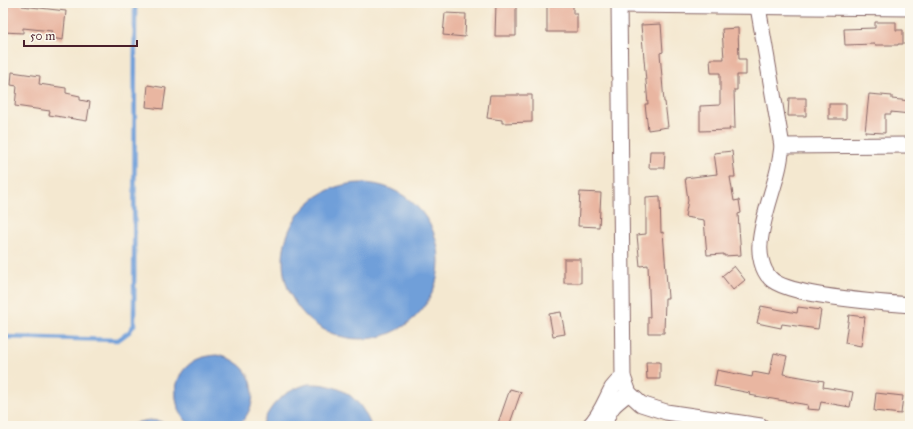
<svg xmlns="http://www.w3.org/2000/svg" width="913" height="429" viewBox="0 0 913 429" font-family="'IM FELL Great Primer',serif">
<rect width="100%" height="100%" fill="#fbf7ec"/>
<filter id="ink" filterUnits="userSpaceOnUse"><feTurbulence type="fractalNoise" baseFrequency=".025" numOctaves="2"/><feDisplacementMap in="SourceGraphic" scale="8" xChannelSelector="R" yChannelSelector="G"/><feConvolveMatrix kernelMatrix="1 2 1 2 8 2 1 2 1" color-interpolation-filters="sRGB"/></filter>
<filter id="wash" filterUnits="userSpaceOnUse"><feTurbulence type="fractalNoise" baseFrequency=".012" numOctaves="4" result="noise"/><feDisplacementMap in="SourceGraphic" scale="16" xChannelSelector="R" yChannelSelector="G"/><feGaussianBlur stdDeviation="0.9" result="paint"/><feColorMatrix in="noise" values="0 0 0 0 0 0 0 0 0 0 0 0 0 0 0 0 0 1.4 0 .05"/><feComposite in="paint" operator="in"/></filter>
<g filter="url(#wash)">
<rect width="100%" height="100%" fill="#f4e8d0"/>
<!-- water -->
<g fill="#6f9fd9" stroke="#5c5f82">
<circle cx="361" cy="261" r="78"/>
<path d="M 217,355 C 224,357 230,358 235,362 C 259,376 258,410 237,426 L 192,426 C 171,411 170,378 191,363 C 199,357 208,356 217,355 Z"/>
<path d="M 308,384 C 339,383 360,396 371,426 L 262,426 C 270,403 285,391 308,384 Z"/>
<polygon points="149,420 159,421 172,426 129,426 139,422"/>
</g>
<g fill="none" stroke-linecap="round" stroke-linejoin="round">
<!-- stream -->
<polyline stroke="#6f9fd9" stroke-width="4.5" points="3,337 118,340 129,332 134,325 135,3"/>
</g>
<g id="blocks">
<!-- building -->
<g fill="#e9b6a1">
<polygon points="3,3 22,3 22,6 66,11 63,40 51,38 52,31 23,28 23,33 3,32"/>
<polygon points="496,3 516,3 516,36 495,36"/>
<polygon points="547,3 573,3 573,14 577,14 577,32 547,32"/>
<polygon points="445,13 466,14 465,37 443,35"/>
<polygon points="875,22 896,22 896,30 903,30 903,44 898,44 898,45 875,45 875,44 845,45 844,29 875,28"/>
<polygon points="661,24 663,52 660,53 664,102 665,102 668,127 648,130 645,104 648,104 641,25"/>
<polygon points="738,28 739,59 746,59 746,75 737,75 737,90 734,90 735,128 729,128 730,130 700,131 700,106 720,105 720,73 711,73 710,59 724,59 722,29"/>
<polygon points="12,72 40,76 39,84 66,88 66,93 80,96 80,100 90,102 87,121 49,115 50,111 15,106 17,86 11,85"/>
<polygon points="148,85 166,88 163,109 146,107"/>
<polygon points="869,94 892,96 892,99 910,101 910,114 891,112 891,114 885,114 885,133 865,132"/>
<polygon points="490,95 532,95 532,122 502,123 502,120 487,118"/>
<polygon points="789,98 806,98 806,116 788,116"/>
<rect x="829" y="104" width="17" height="15"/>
<polygon points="650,151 665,151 664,168 649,168"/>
<polygon points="732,151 735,177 730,177 734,201 739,200 741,213 738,214 741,255 724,256 724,254 707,255 704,220 685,217 688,200 685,178 717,174 714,153"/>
<polygon points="580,192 601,193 599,227 578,226"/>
<polygon points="660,196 661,233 663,232 668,298 665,298 664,333 648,333 648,317 650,317 648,265 640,266 637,235 646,234 646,197"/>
<rect x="564" y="259" width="17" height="24"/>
<polygon points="734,266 745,280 733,290 722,276"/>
<polygon points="761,306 797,313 798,307 821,310 818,329 782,324 781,328 757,323"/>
<polygon points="561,312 565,334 553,336 549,314"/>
<polygon points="849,315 865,317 861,346 845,343"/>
<polygon points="774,353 787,356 783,374 824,381 823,387 853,392 850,407 821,402 819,410 807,409 808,405 749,395 750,393 714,386 717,370 752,377 753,372 769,375"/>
<polygon points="646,362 660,362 660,379 647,379"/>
<polygon points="510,389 521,392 509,426 497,426"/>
<polygon points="876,393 903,396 901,414 874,411"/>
</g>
</g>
</g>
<g filter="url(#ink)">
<use href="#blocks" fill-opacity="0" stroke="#866565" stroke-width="1"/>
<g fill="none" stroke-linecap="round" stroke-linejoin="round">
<!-- minor casing -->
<g stroke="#866565" stroke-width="17">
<g id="minor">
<polyline points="619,3 623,377 629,393 641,404 666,412 761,426"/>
<polyline points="619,5 910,8"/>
<path d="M 758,7 L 782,146 C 781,154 780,162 778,170 C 772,195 762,218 760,244 C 759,254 762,270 770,278 C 786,296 884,303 910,305"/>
<polyline points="782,146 910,145"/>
<path d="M 589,426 C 600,416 605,401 612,388 C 615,384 619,380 623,377"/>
<path d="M 604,426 C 610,407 613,405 629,393"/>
</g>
</g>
<!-- minor -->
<use href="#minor" stroke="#fff" stroke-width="15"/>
</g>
</g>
<!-- margin -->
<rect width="913" height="429" fill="none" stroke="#fbf7ec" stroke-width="16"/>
<!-- scale -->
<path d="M24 40v6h113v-6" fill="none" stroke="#4a1f2b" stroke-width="2"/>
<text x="30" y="40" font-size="12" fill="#4a1f2b" stroke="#fbf7ec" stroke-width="3" paint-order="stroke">50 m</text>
</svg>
